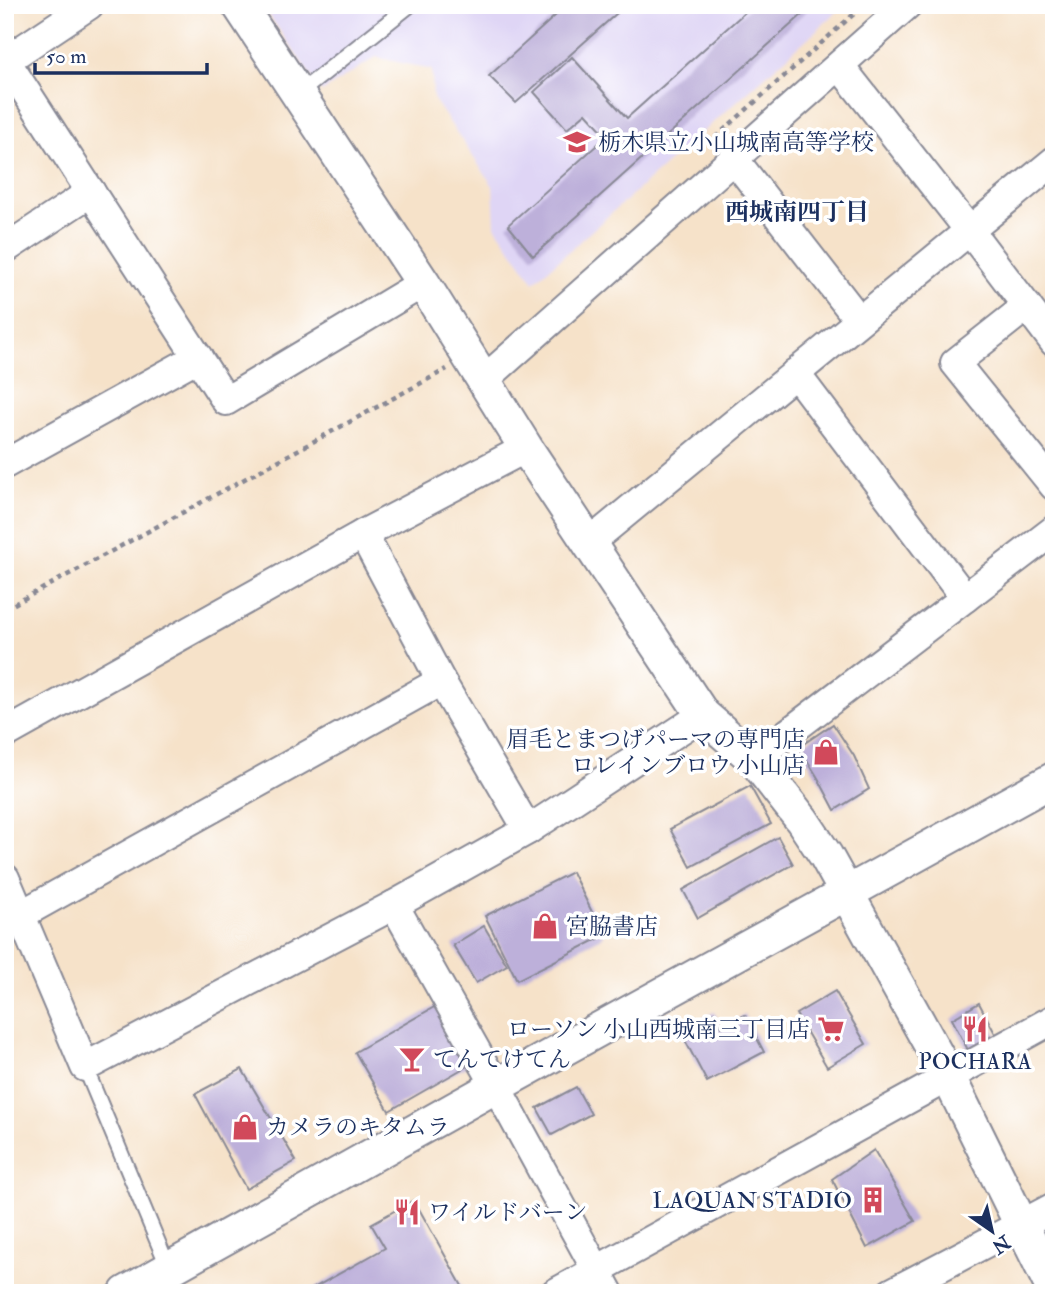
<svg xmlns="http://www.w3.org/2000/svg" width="1059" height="1298" viewBox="0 0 1059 1298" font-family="'IM FELL Double Pica','Noto Serif JP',serif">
<rect width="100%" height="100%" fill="#fff"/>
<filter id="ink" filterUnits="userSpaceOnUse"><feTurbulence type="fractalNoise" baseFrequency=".0143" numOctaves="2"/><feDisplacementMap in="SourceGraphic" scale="14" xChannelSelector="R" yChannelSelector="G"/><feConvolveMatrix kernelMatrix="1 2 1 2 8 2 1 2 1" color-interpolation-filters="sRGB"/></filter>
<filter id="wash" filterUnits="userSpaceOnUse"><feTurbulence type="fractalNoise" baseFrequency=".00686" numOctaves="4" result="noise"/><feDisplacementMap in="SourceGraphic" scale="28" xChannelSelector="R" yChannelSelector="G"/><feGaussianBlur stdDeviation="1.57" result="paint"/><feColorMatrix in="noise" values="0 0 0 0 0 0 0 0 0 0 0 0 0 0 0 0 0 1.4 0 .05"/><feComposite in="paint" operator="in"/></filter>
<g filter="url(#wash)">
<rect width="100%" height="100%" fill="#f6e2c9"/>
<!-- built -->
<polygon fill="#dfd5f5" points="262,5 845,5 534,282 495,226 493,186 433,98 432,70 376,57 322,92"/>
<g id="blocks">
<!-- building -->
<g fill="#bdb0da">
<polygon points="567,5 626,5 516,103 489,76"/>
<polygon points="753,5 813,5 533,256 508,225 607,136 586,113 567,129 534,92 572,57 627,118"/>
<polygon points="833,724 854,756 869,789 835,810 818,778 799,747"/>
<polygon points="750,786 771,824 691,867 670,829"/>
<polygon points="778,837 793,864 698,918 683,890"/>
<polygon points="572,872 604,936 517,980 485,916"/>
<polygon points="484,926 507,965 476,983 453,945"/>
<polygon points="835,991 866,1044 827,1067 796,1014"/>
<polygon points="979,1003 998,1039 971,1056 952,1019"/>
<polygon points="436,1006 469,1065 389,1111 355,1052"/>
<polygon points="714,1012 722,1027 745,1015 764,1052 707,1082 680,1031"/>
<polygon points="242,1069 296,1161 246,1189 195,1094"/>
<polygon points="576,1087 591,1114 552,1135 537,1108"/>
<polygon points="874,1150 915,1221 867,1248 832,1179"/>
<polygon points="414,1200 466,1293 314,1293 312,1289 385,1248 371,1224"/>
</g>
</g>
</g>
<g filter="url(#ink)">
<use href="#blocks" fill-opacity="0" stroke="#888894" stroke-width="2"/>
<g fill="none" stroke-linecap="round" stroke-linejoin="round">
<!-- service casing -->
<g stroke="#888894" stroke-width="18">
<g id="service">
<polyline points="298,94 410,5"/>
<polyline points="85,1067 179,1293"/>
</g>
</g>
<!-- minor casing -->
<g stroke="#888894" stroke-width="32">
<g id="minor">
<polyline points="5,61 89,5"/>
<polyline points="6,61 226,401 423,283"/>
<polyline points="840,66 969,230 1054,342"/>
<polyline points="734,159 859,320"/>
<polyline points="5,249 91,192"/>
<polyline points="1027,306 955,363 1054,486"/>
<polyline points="795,373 965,598"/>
<polyline points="484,380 907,5"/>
<polyline points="5,464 198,357"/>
<polyline points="363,534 441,681 528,830"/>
<polyline points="589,543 1054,161"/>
<polyline points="5,734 363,534 526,448"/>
<polyline points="754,759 1054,530"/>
<polyline points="5,878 85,1067 394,905 528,830 703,715"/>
<polyline points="394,905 496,1086 609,1293"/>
<polyline points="6,923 441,681"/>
<polyline points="555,1293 1054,1019"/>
<polyline points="891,1293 1054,1207"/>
</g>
</g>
<!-- tertiary casing -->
<g stroke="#888894" stroke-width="37">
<g id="tertiary">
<polyline points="239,5 423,283 526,448 703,715 754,759 802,820 826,856 948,1076 1054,1291"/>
<polyline points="126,1293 496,1086 1054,779"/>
</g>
</g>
<!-- path -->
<g stroke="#888894" stroke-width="4.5" stroke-dasharray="5 5" stroke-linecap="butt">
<polyline points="708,144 864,5"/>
<polyline points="5,609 447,369"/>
</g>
<!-- service -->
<use href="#service" stroke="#fff" stroke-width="14"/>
<!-- minor -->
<use href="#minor" stroke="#fff" stroke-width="28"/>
<!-- tertiary -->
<use href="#tertiary" stroke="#fff" stroke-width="33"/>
</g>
</g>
<!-- icons -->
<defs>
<g id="school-bare" transform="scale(2.1)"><path d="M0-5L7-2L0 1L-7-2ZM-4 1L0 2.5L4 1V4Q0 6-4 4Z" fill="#d1495b" stroke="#fff" stroke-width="2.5" paint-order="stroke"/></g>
<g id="shop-bare" transform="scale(2.1)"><path d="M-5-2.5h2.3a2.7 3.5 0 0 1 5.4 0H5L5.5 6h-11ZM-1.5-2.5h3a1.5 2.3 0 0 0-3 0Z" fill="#d1495b" stroke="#fff" stroke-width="2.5" paint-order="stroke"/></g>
<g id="supermarket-bare" transform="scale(2.1)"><path d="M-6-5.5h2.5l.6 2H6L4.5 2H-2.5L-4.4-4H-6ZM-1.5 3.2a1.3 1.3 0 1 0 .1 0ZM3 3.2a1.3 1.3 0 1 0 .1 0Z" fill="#d1495b" stroke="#fff" stroke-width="2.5" paint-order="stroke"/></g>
<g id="restaurant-bare" transform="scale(2.1)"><path d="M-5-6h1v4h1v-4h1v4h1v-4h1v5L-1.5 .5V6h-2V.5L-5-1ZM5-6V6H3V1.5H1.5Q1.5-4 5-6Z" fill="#d1495b" stroke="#fff" stroke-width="2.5" paint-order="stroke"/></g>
<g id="bar-bare" transform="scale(2.1)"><path d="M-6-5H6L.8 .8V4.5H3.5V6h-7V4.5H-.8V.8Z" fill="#d1495b" stroke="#fff" stroke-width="2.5" paint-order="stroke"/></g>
<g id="building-bare" transform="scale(2.1)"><path d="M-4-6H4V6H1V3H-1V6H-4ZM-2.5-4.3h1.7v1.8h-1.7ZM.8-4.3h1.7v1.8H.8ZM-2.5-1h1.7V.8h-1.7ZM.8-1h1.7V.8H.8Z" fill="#d1495b" stroke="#fff" stroke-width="2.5" paint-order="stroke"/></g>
</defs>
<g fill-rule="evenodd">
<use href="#school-bare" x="577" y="142"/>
<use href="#shop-bare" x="826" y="752"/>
<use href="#shop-bare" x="545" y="926"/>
<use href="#supermarket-bare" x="831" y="1029"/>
<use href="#restaurant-bare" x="975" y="1029"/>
<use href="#bar-bare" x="412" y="1059"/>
<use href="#shop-bare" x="245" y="1127"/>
<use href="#building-bare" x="873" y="1200"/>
<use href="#restaurant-bare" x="407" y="1212"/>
</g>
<g text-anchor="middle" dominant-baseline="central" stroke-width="7" stroke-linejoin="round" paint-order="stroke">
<!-- poi labels -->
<g font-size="23" fill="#1b2f5e" stroke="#fff" text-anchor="start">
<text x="598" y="142">栃木県立小山城南高等学校</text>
<text x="805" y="739" text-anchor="end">眉毛とまつげパーマの専門店<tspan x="805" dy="26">ロレインブロウ 小山店</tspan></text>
<text x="566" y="926">宮脇書店</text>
<text x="810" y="1029" text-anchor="end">ローソン 小山西城南三丁目店</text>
<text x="433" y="1059">てんてけてん</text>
<text x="975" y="1061" text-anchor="middle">POCHARA</text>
<text x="266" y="1127">カメラのキタムラ</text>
<text x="852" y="1200" text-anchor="end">LAQUAN STADIO</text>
<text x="428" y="1212">ワイルドバーン</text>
</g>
<!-- neighbourhood labels -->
<g font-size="24" font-weight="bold" fill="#1b2f5e" stroke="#fff">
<text x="797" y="212">西城南四丁目</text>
</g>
</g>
<!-- margin -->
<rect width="1059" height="1298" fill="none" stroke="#fff" stroke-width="28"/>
<!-- north arrow -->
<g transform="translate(992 1231) rotate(146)" stroke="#ffffff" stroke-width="5" paint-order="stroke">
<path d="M0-5L12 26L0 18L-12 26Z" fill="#1b2f5e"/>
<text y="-10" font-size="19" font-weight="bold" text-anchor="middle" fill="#1b2f5e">N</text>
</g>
<!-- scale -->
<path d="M35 63v10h172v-10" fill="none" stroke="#1b2f5e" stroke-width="3.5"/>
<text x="46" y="63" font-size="21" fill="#1b2f5e" stroke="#ffffff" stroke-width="5" paint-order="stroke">50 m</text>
</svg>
